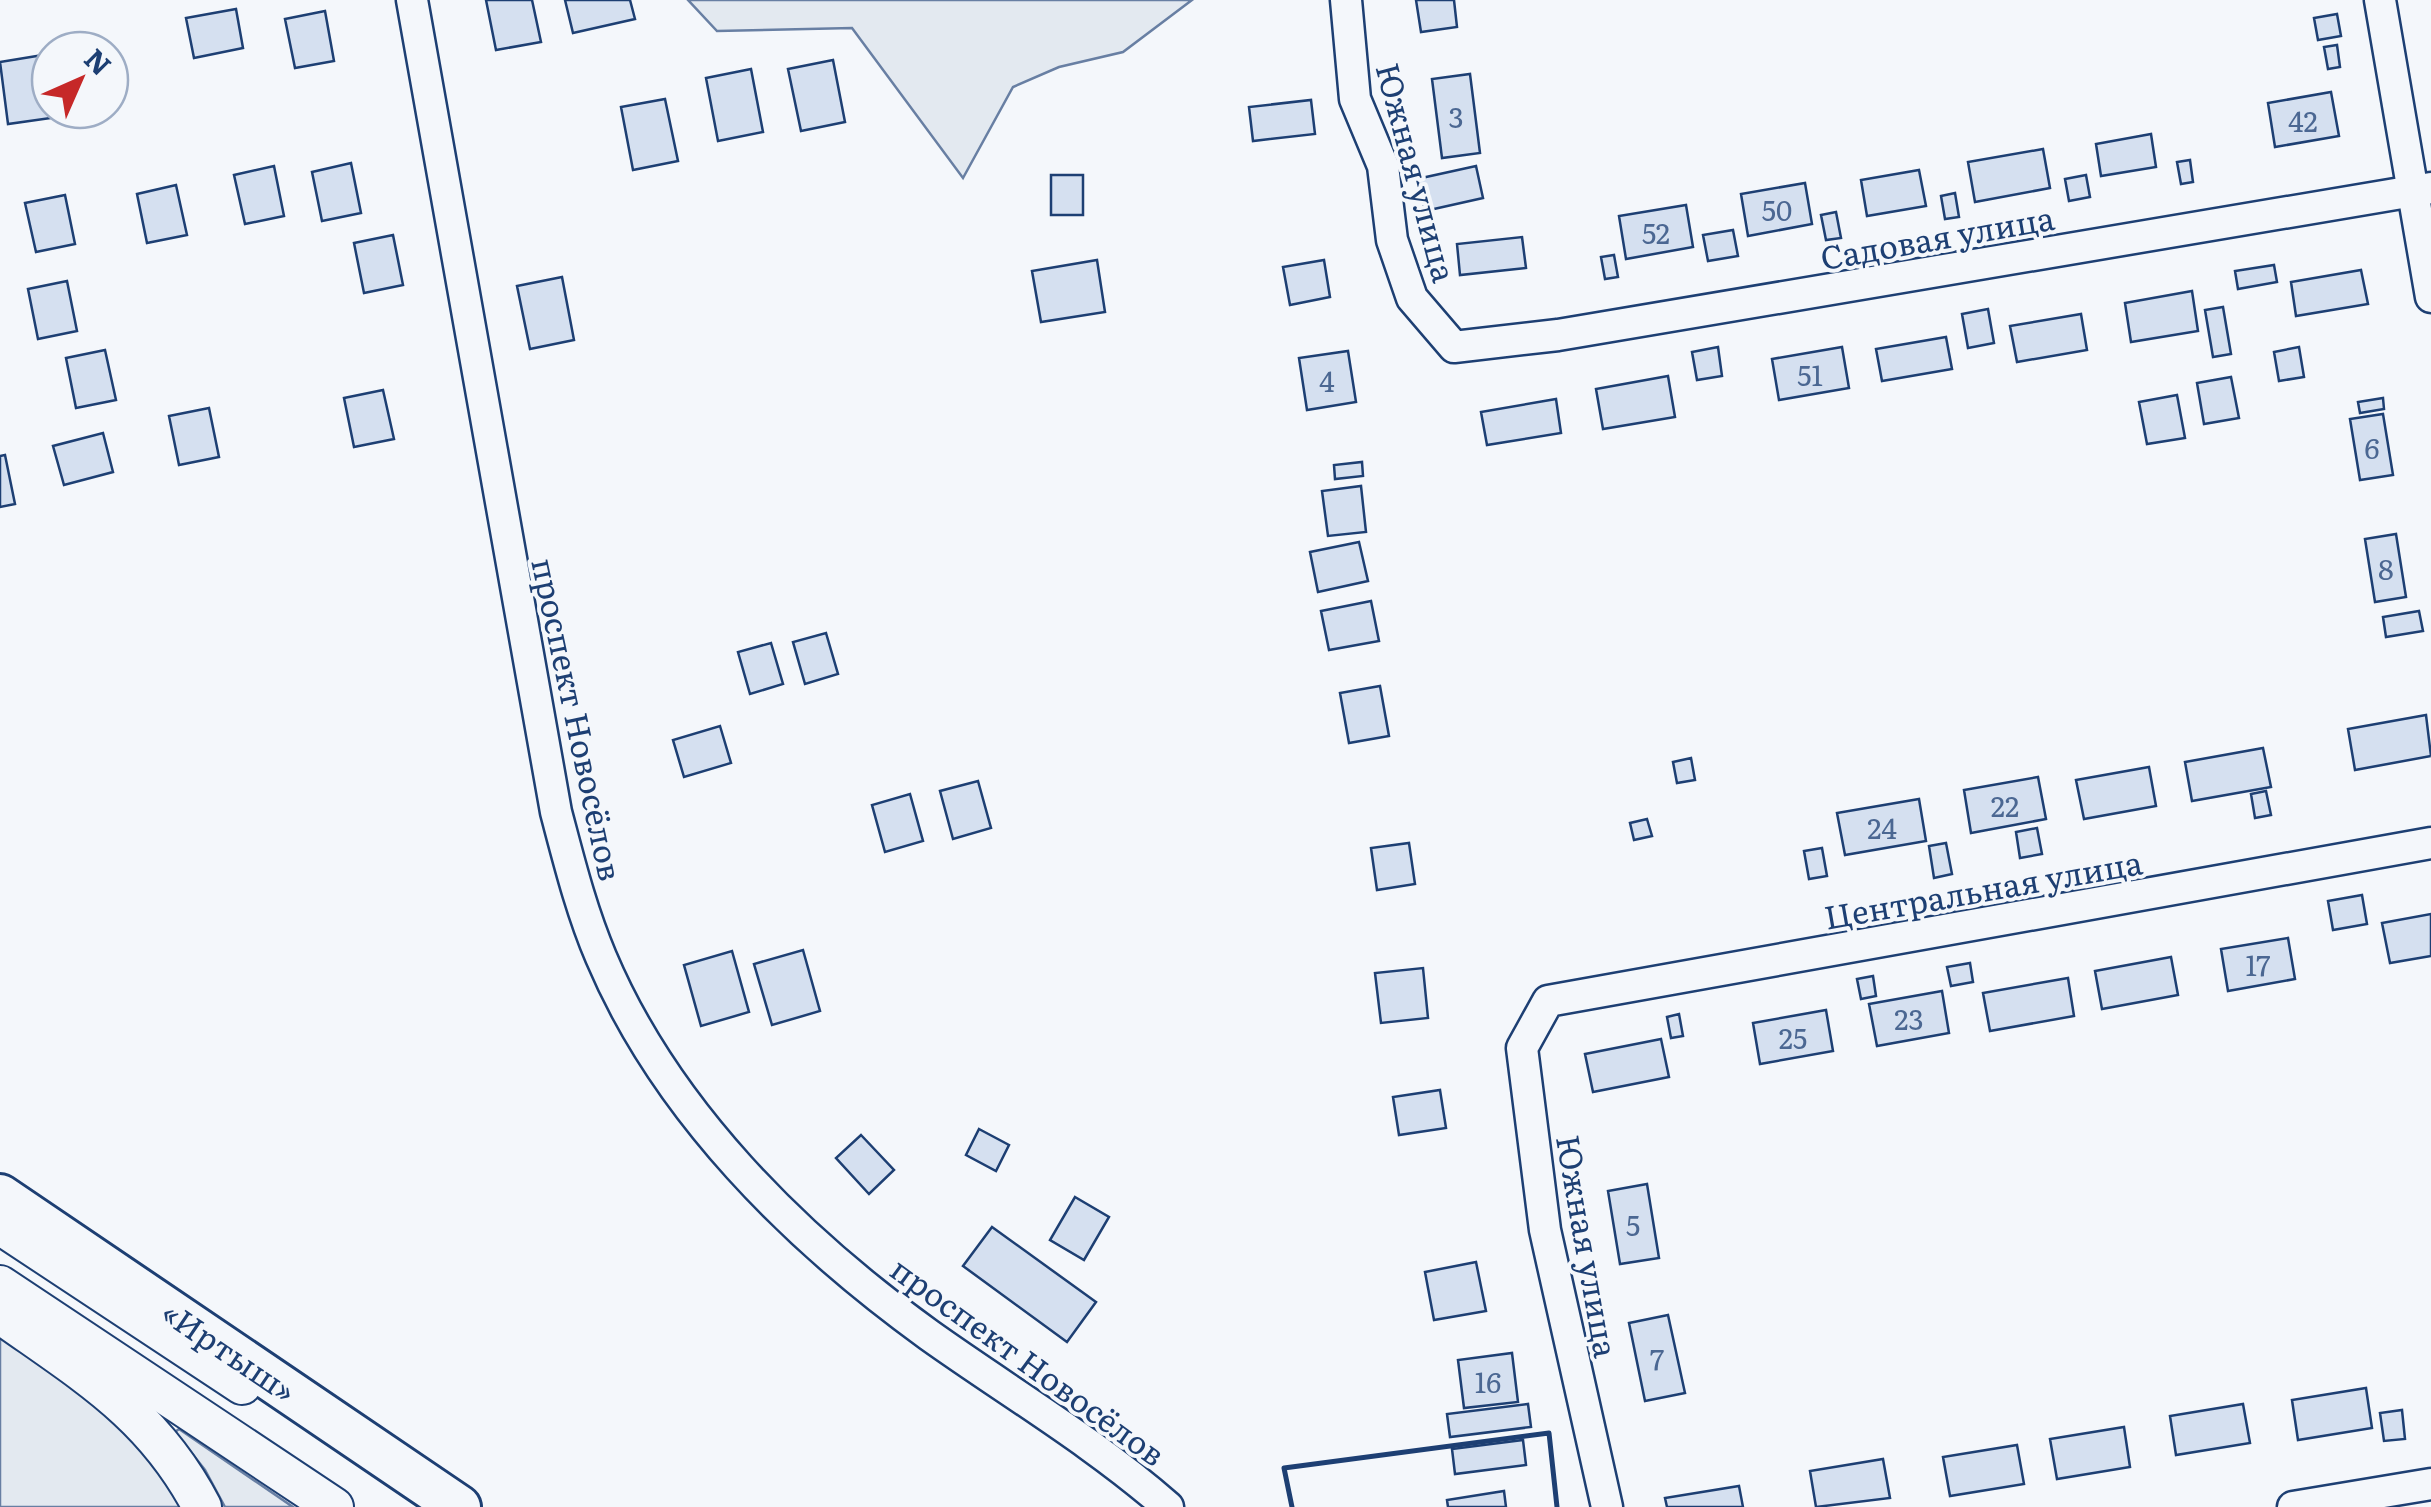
<svg xmlns="http://www.w3.org/2000/svg" width="2431" height="1507" viewBox="0 0 2431 1507" font-family="Literata,serif">
<rect width="100%" height="100%" fill="#f4f7fb"/>
<!-- green -->
<g fill="#e3e9f0" stroke="#687fa3" stroke-width="2.5">
<polygon points="688,0 1192,0 1123,52 1059,67 1013,87 963,178 852,28 717,31"/>
<polygon points="0,1331 132,1430 183,1507 0,1507"/>
<polygon points="179,1429 293,1507 225,1507 205,1470 175,1432"/>
</g>
<!-- building -->
<g fill="#d5e0f0" stroke="#1d3f73" stroke-width="2.5">
<polygon points="486,0 532,0 541,42 496,50"/>
<polygon points="565,0 630,0 635,19 573,33"/>
<polygon points="1416,0 1454,0 1457,27 1421,32"/>
<polygon points="236,9 243,48 194,58 186,18"/>
<polygon points="325,11 334,61 295,68 285,19"/>
<polygon points="2337,14 2341,36 2318,40 2314,18"/>
<polygon points="2337,45 2340,67 2328,69 2324,47"/>
<polygon points="49,54 50,110 57,110 58,117 8,124 0,62"/>
<polygon points="833,60 845,122 801,131 788,69"/>
<polygon points="751,69 763,132 718,141 706,78"/>
<polygon points="1470,74 1480,153 1442,158 1432,79"/>
<polygon points="2331,92 2339,136 2275,147 2268,103"/>
<polygon points="665,99 678,161 633,170 621,107"/>
<polygon points="1311,100 1315,134 1253,141 1249,107"/>
<polygon points="2151,134 2156,167 2101,176 2096,144"/>
<polygon points="2043,149 2050,188 1975,202 1968,162"/>
<polygon points="2190,160 2193,182 2181,184 2177,162"/>
<polygon points="351,163 361,213 322,221 312,172"/>
<polygon points="274,166 284,216 245,224 234,175"/>
<polygon points="1476,166 1483,198 1425,211 1417,179"/>
<polygon points="1919,170 1926,206 1867,216 1861,180"/>
<rect x="1051" y="175" width="32" height="40"/>
<polygon points="2086,175 2090,197 2069,201 2065,179"/>
<polygon points="1805,183 1812,224 1748,236 1741,194"/>
<polygon points="176,185 187,235 147,243 137,194"/>
<polygon points="1955,193 1959,217 1945,219 1941,196"/>
<polygon points="65,195 75,244 36,252 25,203"/>
<polygon points="1686,205 1693,247 1626,259 1619,216"/>
<polygon points="1836,212 1841,238 1826,240 1821,215"/>
<polygon points="1733,230 1738,256 1708,261 1703,235"/>
<polygon points="393,235 403,285 364,293 354,243"/>
<polygon points="1522,237 1526,268 1460,275 1457,244"/>
<polygon points="1614,255 1618,277 1605,279 1601,257"/>
<polygon points="1097,260 1105,312 1041,322 1032,271"/>
<polygon points="1324,260 1330,297 1290,305 1283,267"/>
<polygon points="2274,265 2277,282 2238,289 2235,271"/>
<polygon points="2361,270 2368,304 2296,316 2291,282"/>
<polygon points="562,277 574,340 530,349 517,286"/>
<polygon points="67,281 77,331 38,339 28,289"/>
<polygon points="2192,291 2198,331 2131,342 2125,303"/>
<polygon points="2223,307 2231,354 2213,357 2205,310"/>
<polygon points="1988,309 1994,343 1968,348 1962,314"/>
<polygon points="2081,314 2087,350 2017,362 2010,326"/>
<polygon points="1946,337 1952,369 1882,381 1876,349"/>
<polygon points="1718,347 1722,376 1697,380 1692,352"/>
<polygon points="1842,347 1849,388 1779,400 1772,359"/>
<polygon points="2299,347 2304,377 2279,381 2274,352"/>
<polygon points="105,350 116,400 76,408 66,358"/>
<polygon points="1348,351 1356,402 1307,410 1299,358"/>
<polygon points="1668,376 1675,417 1603,429 1596,389"/>
<polygon points="2231,377 2239,418 2204,424 2197,383"/>
<polygon points="383,390 394,439 354,447 344,398"/>
<polygon points="2177,395 2185,438 2147,444 2139,402"/>
<polygon points="2383,398 2384,409 2360,413 2358,402"/>
<polygon points="1556,399 1561,433 1487,445 1481,412"/>
<polygon points="209,408 219,457 179,465 169,416"/>
<polygon points="2383,414 2393,475 2360,480 2350,419"/>
<polygon points="103,433 113,472 64,485 53,446"/>
<polygon points="5,455 15,504 0,507 0,456"/>
<polygon points="1362,462 1363,476 1335,479 1334,465"/>
<polygon points="1361,486 1366,532 1328,536 1322,491"/>
<polygon points="2396,534 2406,597 2375,602 2365,539"/>
<polygon points="1359,542 1368,581 1318,592 1310,552"/>
<polygon points="1371,601 1379,641 1329,650 1321,611"/>
<polygon points="2419,611 2423,631 2386,637 2383,617"/>
<polygon points="826,633 838,674 805,684 793,642"/>
<polygon points="771,643 783,684 750,694 738,652"/>
<polygon points="1380,686 1389,736 1349,743 1340,693"/>
<polygon points="2426,715 2431,756 2355,770 2348,729"/>
<polygon points="720,726 731,763 684,777 673,740"/>
<polygon points="2263,748 2271,787 2192,801 2185,762"/>
<polygon points="1691,758 1695,780 1677,783 1673,762"/>
<polygon points="2149,767 2156,806 2084,819 2076,780"/>
<polygon points="2038,777 2046,819 1971,833 1964,790"/>
<polygon points="978,781 991,828 953,839 940,791"/>
<polygon points="2266,791 2271,815 2255,818 2251,794"/>
<polygon points="910,794 923,841 885,852 872,805"/>
<polygon points="1919,799 1926,841 1845,855 1837,813"/>
<polygon points="1647,819 1652,836 1634,840 1630,823"/>
<polygon points="2037,828 2042,854 2020,858 2016,832"/>
<polygon points="1409,843 1415,884 1377,890 1371,848"/>
<polygon points="1946,843 1952,874 1934,878 1929,846"/>
<polygon points="1822,848 1827,876 1809,879 1804,851"/>
<polygon points="2362,895 2367,924 2333,930 2328,901"/>
<polygon points="2431,914 2431,956 2390,963 2382,923"/>
<polygon points="2288,938 2295,979 2228,991 2221,949"/>
<polygon points="803,950 820,1011 772,1025 754,964"/>
<polygon points="732,951 749,1012 701,1026 684,965"/>
<polygon points="2171,957 2178,995 2102,1009 2095,971"/>
<polygon points="1970,963 1973,982 1951,986 1947,967"/>
<polygon points="1423,968 1428,1018 1381,1023 1375,973"/>
<polygon points="1873,976 1876,996 1861,999 1857,979"/>
<polygon points="2068,978 2074,1016 1990,1031 1983,993"/>
<polygon points="1942,991 1949,1033 1877,1046 1869,1004"/>
<polygon points="1826,1010 1833,1051 1760,1064 1753,1023"/>
<polygon points="1679,1014 1683,1036 1671,1038 1667,1017"/>
<polygon points="1661,1039 1669,1077 1593,1092 1585,1054"/>
<polygon points="1440,1090 1446,1128 1399,1135 1393,1097"/>
<polygon points="979,1129 1009,1145 996,1171 966,1155"/>
<polygon points="861,1135 894,1170 869,1194 836,1158"/>
<polygon points="1647,1184 1659,1258 1620,1264 1608,1191"/>
<polygon points="1075,1197 1109,1217 1084,1260 1050,1240"/>
<polygon points="992,1227 1096,1302 1067,1342 963,1266"/>
<polygon points="1476,1262 1486,1311 1434,1320 1425,1272"/>
<polygon points="1668,1315 1685,1393 1645,1401 1629,1323"/>
<polygon points="1512,1353 1518,1402 1464,1408 1458,1360"/>
<polygon points="2366,1388 2372,1428 2298,1440 2292,1400"/>
<polygon points="1528,1404 1531,1427 1450,1437 1447,1414"/>
<polygon points="2243,1404 2250,1443 2176,1455 2170,1416"/>
<polygon points="2402,1410 2405,1439 2384,1441 2380,1413"/>
<polygon points="2124,1427 2130,1467 2057,1479 2050,1439"/>
<polygon points="1523,1440 1526,1465 1455,1474 1452,1449"/>
<polygon points="2017,1445 2024,1484 1950,1496 1943,1457"/>
<polygon points="1883,1459 1890,1498 1816,1507 1810,1471"/>
<polygon points="1739,1486 1743,1507 1667,1507 1665,1498"/>
<polygon points="1504,1491 1506,1507 1448,1507 1447,1500"/>
</g>
<g fill="none" stroke-linecap="round" stroke-linejoin="round">
<!-- minor casing -->
<g stroke="#1d3f73" stroke-width="35">
<g id="minor">
<path d="M 412,0 L 556,812 C 569,861 581,910 601,957 C 666,1111 795,1238 929,1335 C 1009,1392 1094,1442 1168,1507"/>
<polyline points="1346,0 1355,99 1383,166 1392,240 1412,298 1454,347 1558,335 2431,188"/>
<polyline points="2380,0 2431,297"/>
<polyline points="1607,1507 1545,1230 1522,1048 1548,1001 2431,843"/>
<polyline points="2293,1507 2431,1484"/>
</g>
</g>
<!-- major casing -->
<g stroke="#1d3f73" stroke-width="42">
<g id="major">
<polyline points="0,1225 242,1385"/>
<polyline points="0,1285 334,1507"/>
<path d="M 10,1321 C 91,1378 155,1417 202,1507"/>
</g>
</g>
<!-- highway casing -->
<g stroke="#1d3f73" stroke-width="48">
<polyline id="highway" points="0,1196 459,1507"/>
</g>
<!-- minor -->
<use href="#minor" stroke="#f4f7fb" stroke-width="30"/>
<!-- major -->
<use href="#major" stroke="#f4f7fb" stroke-width="38"/>
<!-- highway -->
<use href="#highway" stroke="#f4f7fb" stroke-width="42"/>
<!-- wall -->
<polyline stroke="#1d3f73" stroke-width="5" points="1292,1507 1284,1468 1549,1433 1557,1507"/>
</g>
<g text-anchor="middle" dominant-baseline="central" stroke-width="8" stroke-linejoin="round" paint-order="stroke">
<!-- number labels -->
<g font-size="28" fill="#4b6792">
<text x="1456" y="116">3</text>
<text x="2303" y="120">42</text>
<text x="1777" y="209">50</text>
<text x="1656" y="232">52</text>
<text x="1810" y="374">51</text>
<text x="1327" y="380">4</text>
<text x="2372" y="447">6</text>
<text x="2386" y="568">8</text>
<text x="2005" y="805">22</text>
<text x="1882" y="827">24</text>
<text x="2258" y="964">17</text>
<text x="1909" y="1018">23</text>
<text x="1793" y="1037">25</text>
<text x="1633" y="1224">5</text>
<text x="1657" y="1358">7</text>
<text x="1488" y="1381">16</text>
</g>
<!-- street labels -->
<g font-size="32" fill="#1d3f73" stroke="#f4f7fb">
<text transform="translate(1418 172) rotate(75)">Южная улица</text>
<text transform="translate(1937 236) rotate(-10)">Садовая улица</text>
<text transform="translate(579 719) rotate(78)">проспект Новосёлов</text>
<text transform="translate(1983 888) rotate(-10)">Центральная улица</text>
<text transform="translate(1589 1246) rotate(80)">Южная улица</text>
<text transform="translate(230 1350) rotate(34)">«Иртыш»</text>
<text transform="translate(1029 1360) rotate(36)">проспект Новосёлов</text>
</g>
</g>
<!-- north arrow -->
<g transform="translate(80 80) rotate(45)"><circle r="48" fill="#f4f7fb" stroke="#9eadc5" stroke-width="2.5"/>
<path d="M0-8L18 38L0 25L-18 38Z" fill="#c62828"/>
<text y="-15" font-size="28" font-weight="bold" text-anchor="middle" fill="#1d3f73">N</text>
</g>
</svg>
